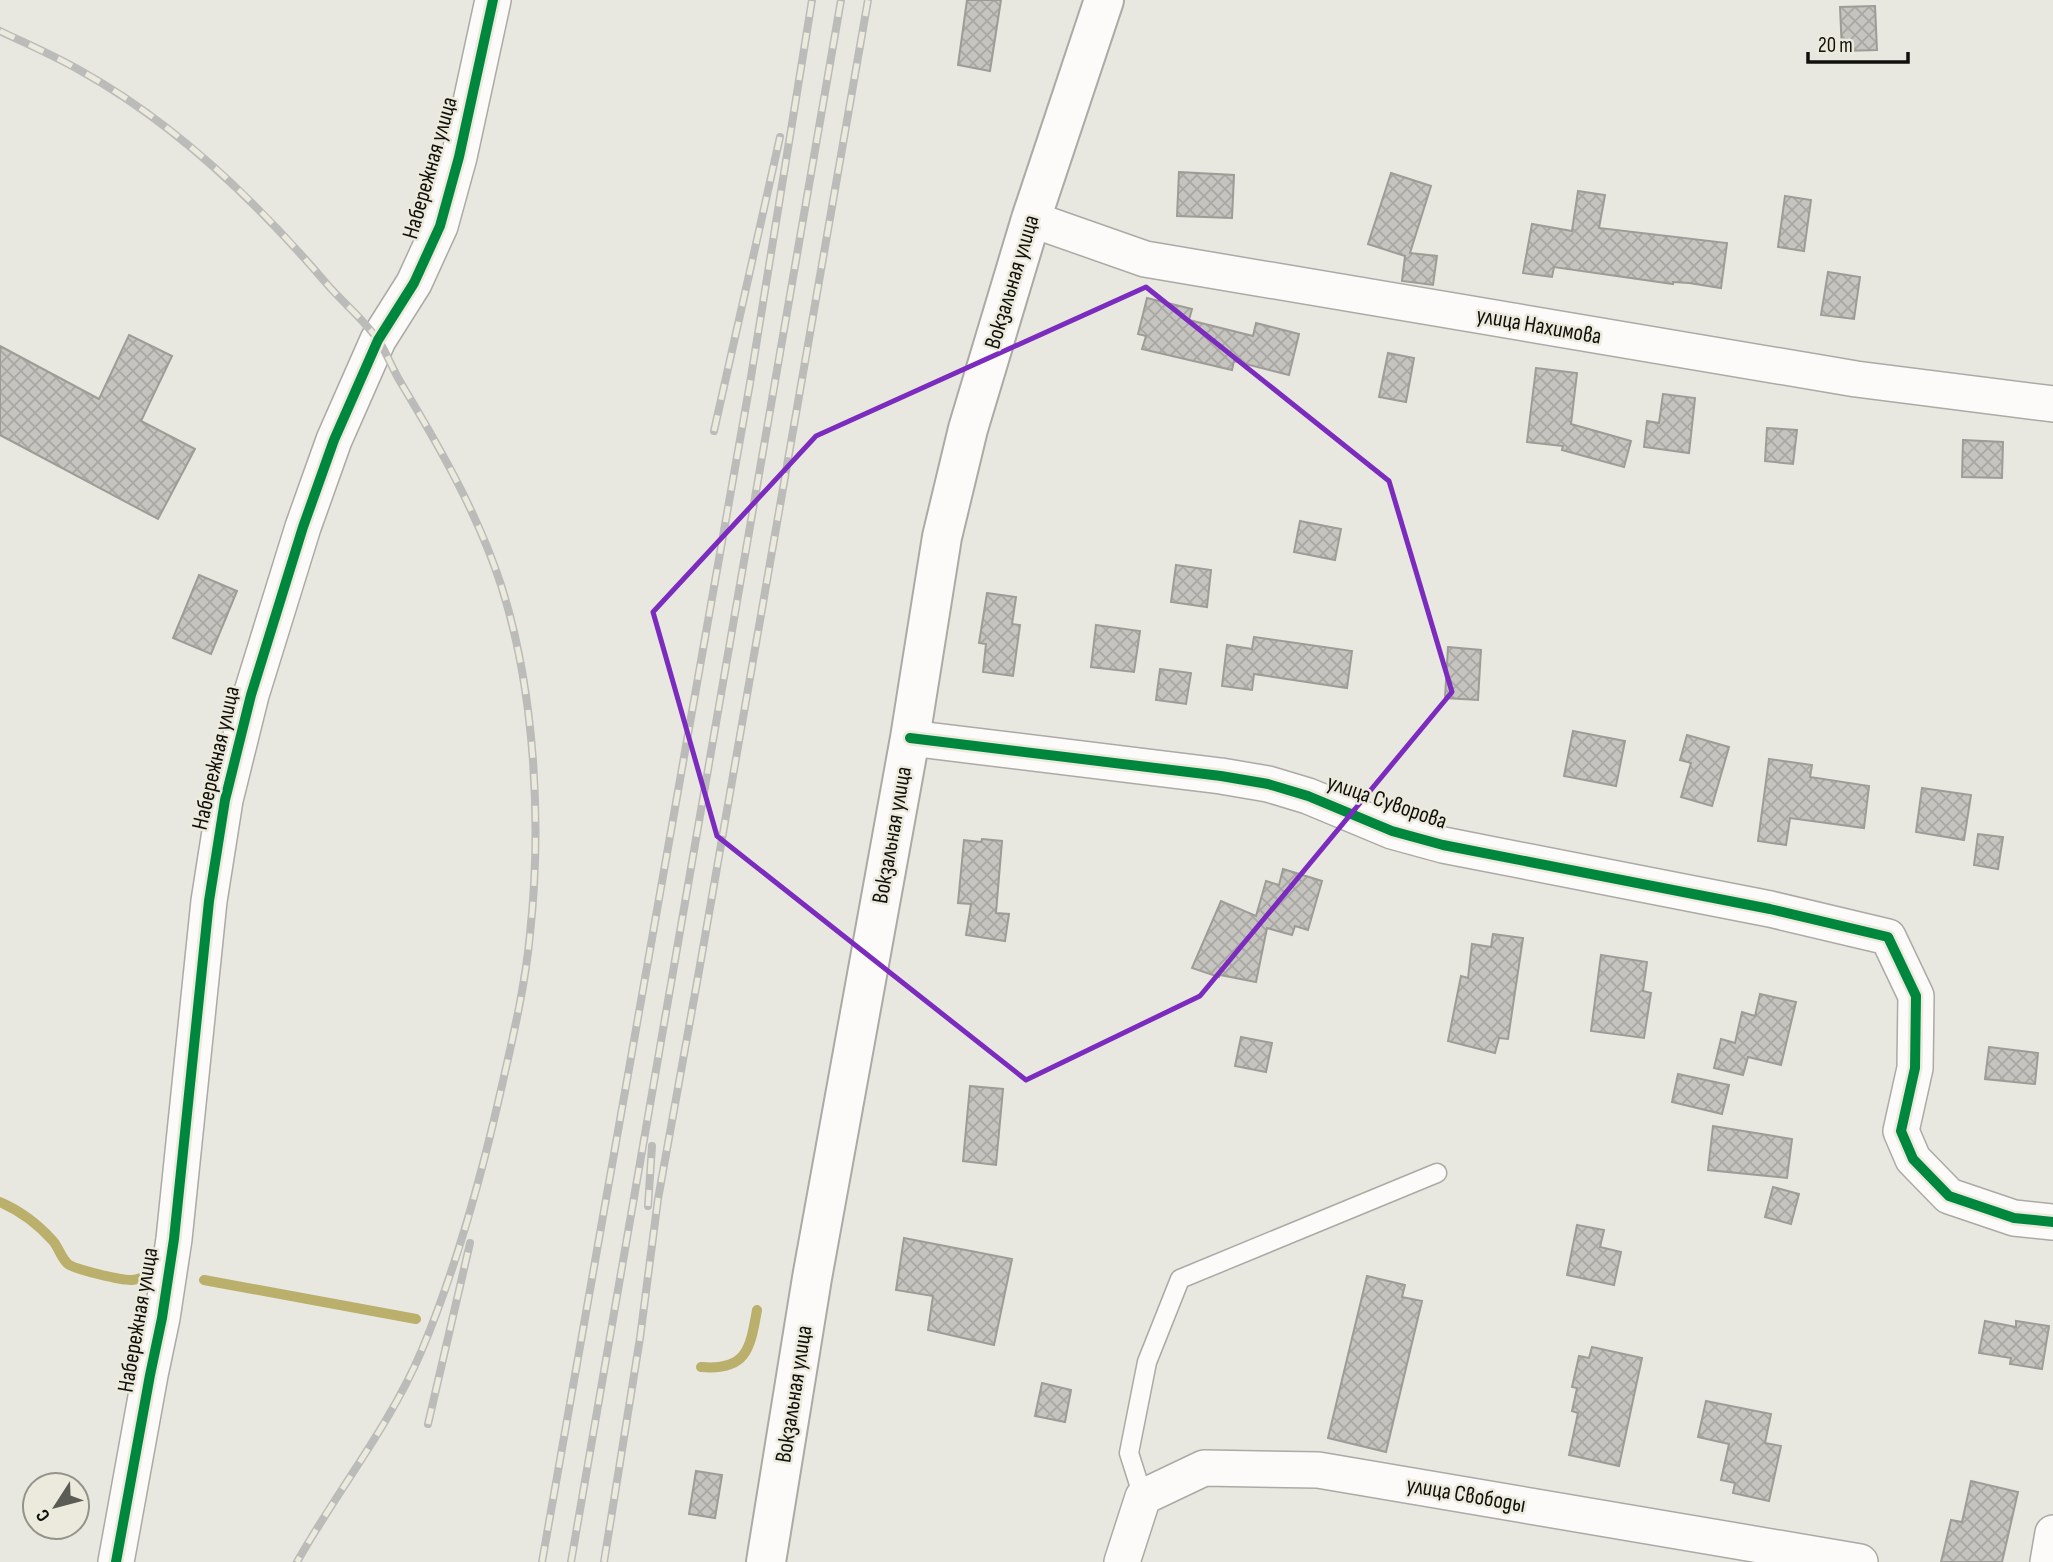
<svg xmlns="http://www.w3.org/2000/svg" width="2053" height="1562" viewBox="0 0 2053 1562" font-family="'Sofia Sans Condensed',sans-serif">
<defs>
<pattern id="building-cross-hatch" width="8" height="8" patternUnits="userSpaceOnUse" patternTransform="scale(1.75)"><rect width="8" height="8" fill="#c5c4bf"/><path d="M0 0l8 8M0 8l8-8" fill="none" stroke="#a8a7a3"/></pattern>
</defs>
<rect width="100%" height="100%" fill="#e8e7e0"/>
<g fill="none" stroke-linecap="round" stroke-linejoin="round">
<!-- stream -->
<g stroke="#baaf6b" stroke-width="10">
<path d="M 0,1202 C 21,1211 38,1224 53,1241 C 59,1248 61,1258 68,1264 C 74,1269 123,1281 132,1280 C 137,1280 143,1277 148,1276"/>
<polyline points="204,1280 416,1319"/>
<path d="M 701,1367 C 747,1371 750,1349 757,1310"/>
</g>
</g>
<!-- building -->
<g fill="url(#building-cross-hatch)" stroke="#9d9c97" stroke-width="2">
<polygon points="967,0 1001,0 990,71 958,65"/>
<polygon points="1875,6 1877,50 1842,51 1840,7"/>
<polygon points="1179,172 1234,175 1232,218 1177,216"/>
<polygon points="1391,173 1431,186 1410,253 1437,256 1433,285 1402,281 1405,256 1368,244"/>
<polygon points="1578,191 1605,195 1599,228 1727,243 1721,288 1689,283 1673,282 1673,284 1554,267 1552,277 1523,273 1532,224 1572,231"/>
<polygon points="1785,196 1811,200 1804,251 1778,247"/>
<polygon points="1828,272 1860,277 1854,319 1821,315"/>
<polygon points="1147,298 1192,309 1189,320 1253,336 1256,323 1299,334 1289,375 1234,361 1232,370 1142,349 1146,336 1138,334"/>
<polygon points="129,335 172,356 141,421 195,449 158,519 0,435 0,346 99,399"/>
<polygon points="1388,353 1414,358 1406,402 1379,397"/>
<polygon points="1536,368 1577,373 1571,424 1631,441 1624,467 1562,450 1563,446 1527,442"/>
<polygon points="1663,394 1695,398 1689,453 1644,447 1647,421 1659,423"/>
<polygon points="1767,428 1797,430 1793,464 1765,461"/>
<polygon points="1963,440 2003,442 2002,478 1962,477"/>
<polygon points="1300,521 1341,529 1335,560 1294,552"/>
<polygon points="1176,565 1211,570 1207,607 1171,602"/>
<polygon points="199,575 237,591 211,654 173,638"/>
<polygon points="987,593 1016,597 1012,624 1020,625 1013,676 983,672 986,644 979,643"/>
<polygon points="1096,625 1140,631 1134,672 1091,667"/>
<polygon points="1254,637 1352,651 1347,688 1254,674 1252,690 1222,686 1227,645 1252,649"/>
<polygon points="1448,647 1481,650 1478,700 1445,698"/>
<polygon points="1160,669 1191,673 1186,704 1156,700"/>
<polygon points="1573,731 1625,741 1616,786 1564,776"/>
<polygon points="1687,735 1729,747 1712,806 1681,797 1691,763 1680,760"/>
<polygon points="1769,759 1812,765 1810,777 1869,786 1864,828 1790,818 1786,845 1758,841"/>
<polygon points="1922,788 1971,795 1964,840 1916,832"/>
<polygon points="1978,834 2003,837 1998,869 1974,865"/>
<polygon points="982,839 1002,841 996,913 1009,914 1005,941 966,935 971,904 958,903 964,840 981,842"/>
<polygon points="1283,869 1322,881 1308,930 1295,926 1292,935 1267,928 1256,982 1220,975 1219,977 1192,968 1221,901 1256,916 1266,881 1279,885"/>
<polygon points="1493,934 1523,938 1508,1039 1499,1038 1495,1053 1448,1041 1461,976 1468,978 1472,944 1491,947"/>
<polygon points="1601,955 1647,962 1643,991 1651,993 1644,1038 1591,1031"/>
<polygon points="1760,994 1796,1002 1781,1065 1748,1057 1743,1075 1714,1068 1721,1039 1735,1043 1742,1012 1755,1016"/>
<polygon points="1241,1037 1272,1043 1266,1072 1235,1066"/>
<polygon points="1989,1047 2038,1053 2035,1084 1985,1079"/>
<polygon points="1678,1074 1729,1085 1722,1114 1672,1102"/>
<polygon points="970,1086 1003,1089 996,1165 963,1161"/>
<polygon points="1713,1126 1792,1139 1787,1178 1708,1170"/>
<polygon points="1773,1187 1799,1194 1791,1224 1765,1217"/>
<polygon points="1577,1225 1604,1230 1600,1247 1621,1252 1614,1285 1567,1275"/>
<polygon points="904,1238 1012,1259 994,1345 928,1330 933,1296 896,1290"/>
<polygon points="1367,1276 1405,1285 1402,1297 1422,1301 1386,1452 1328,1438"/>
<polygon points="1985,1321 2016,1327 2016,1321 2049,1326 2042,1369 2010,1364 2011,1358 1979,1353"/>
<polygon points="1592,1347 1642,1358 1619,1466 1569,1455 1578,1413 1572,1411 1577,1388 1572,1387 1579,1356 1589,1358"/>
<polygon points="1042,1383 1071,1390 1065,1422 1035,1416"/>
<polygon points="1706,1401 1771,1414 1765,1443 1781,1446 1769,1501 1733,1493 1735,1483 1721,1480 1729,1444 1698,1437"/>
<polygon points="696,1471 722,1475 715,1518 689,1514"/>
<polygon points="1971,1481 2018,1492 2002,1562 1941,1562 1951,1520 1962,1522"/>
</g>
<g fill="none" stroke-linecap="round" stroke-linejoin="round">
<!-- service casing -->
<g stroke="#abaaa5" stroke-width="21">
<polyline id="service" points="1143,1497 1129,1453 1147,1362 1180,1279 1437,1173"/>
</g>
<!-- minor casing -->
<g stroke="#abaaa5" stroke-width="38">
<g id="minor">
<polyline points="1031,219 1145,259 1856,379 2053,404"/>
<polyline points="910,738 1221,776 1268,784 1308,796 1392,831 1443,845 1770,909 1888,937 1916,996 1915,1068 1901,1131 1913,1159 1949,1196 2014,1218 2053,1222"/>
<polyline points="116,1562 150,1375 162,1318 174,1239 209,901 225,800 251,695 303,527 334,440 378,340 414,283 440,226 459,157 493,0"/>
<polyline points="1122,1562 1143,1497 1204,1468 1318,1470 1860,1562"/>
<polyline points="2048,1562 2053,1533"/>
</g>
</g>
<!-- secondary casing -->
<g stroke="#abaaa5" stroke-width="42">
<polyline id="secondary" points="766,1562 812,1278 910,738 942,537 968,429 1031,219 1104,0"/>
</g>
<!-- service -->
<use href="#service" stroke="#fcfbfa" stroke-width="18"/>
<!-- minor -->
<use href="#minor" stroke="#fcfbfa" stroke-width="35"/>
<!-- secondary -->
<use href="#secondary" stroke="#fcfbfa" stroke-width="38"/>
<!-- rail casing -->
<g stroke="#bbbbb9" stroke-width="8">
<g id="rail">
<path d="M 0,31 C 27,44 55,56 81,71 C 175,123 256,201 326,283 C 343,303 366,321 380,343 C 388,356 393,370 401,383 C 440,448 477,512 501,585 C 535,691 542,823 530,934 C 525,988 512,1041 500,1094 C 480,1182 456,1269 421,1352 C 389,1427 337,1491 297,1562"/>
<polyline points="714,431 780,137"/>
<polyline points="648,1206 652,1146"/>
<polyline points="428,1424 470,1243"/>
<polyline points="542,1562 750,383 812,0"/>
<polyline points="571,1562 841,0"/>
<polyline points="604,1562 640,1338 658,1199 699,971 868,0"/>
</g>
</g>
<!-- rail -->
<use href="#rail" stroke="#eceadd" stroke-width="5" stroke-dasharray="16" stroke-linecap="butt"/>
<!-- cycleway casing -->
<g stroke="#eceadd" stroke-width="15">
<g id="cycleway">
<polyline points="910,738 1221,776 1268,784 1308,796 1392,831 1443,845 1770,909 1888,937 1916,996 1915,1068 1901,1131 1913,1159 1949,1196 2014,1218 2053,1222"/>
<polyline points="116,1562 150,1375 162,1318 174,1239 209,901 225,800 251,695 303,527 334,440 378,340 414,283 440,226 459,157 493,0"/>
</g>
</g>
<!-- cycleway -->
<use href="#cycleway" stroke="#00873e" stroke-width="10"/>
</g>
<!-- marked area -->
<path fill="none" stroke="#7b2cbf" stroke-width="5" stroke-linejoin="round" d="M 1146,287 L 1389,481 L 1452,692 L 1200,996 L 1026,1080 L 717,836 L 653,612 L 816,436 Z"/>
<g text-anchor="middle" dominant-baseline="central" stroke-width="5" stroke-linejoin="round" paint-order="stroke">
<!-- street labels -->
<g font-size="23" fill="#11110c" stroke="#eceadd">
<text transform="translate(430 168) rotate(-74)">Набережная улица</text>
<text transform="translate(1012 282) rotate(-73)">Вокзальная улица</text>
<text transform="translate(1539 326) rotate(10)">улица Нахимова</text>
<text transform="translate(216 758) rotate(-77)">Набережная улица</text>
<text transform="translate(1387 802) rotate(19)">улица Суворова</text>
<text transform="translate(892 835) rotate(-80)">Вокзальная улица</text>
<text transform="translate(138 1320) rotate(-80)">Набережная улица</text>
<text transform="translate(794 1394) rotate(-81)">Вокзальная улица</text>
<text transform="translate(1466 1495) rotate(10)">улица Свободы</text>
</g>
</g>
<!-- north arrow -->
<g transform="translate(56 1506) rotate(234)"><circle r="33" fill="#eceadd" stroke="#949389" stroke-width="2"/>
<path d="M0-5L12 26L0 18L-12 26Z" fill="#5c5c56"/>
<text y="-10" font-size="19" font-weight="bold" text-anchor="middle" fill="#11110c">С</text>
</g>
<!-- scale -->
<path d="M1808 52v10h100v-10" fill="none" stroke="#11110c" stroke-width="3.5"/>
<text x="1818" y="52" font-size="21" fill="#11110c" stroke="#eceadd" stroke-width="5" paint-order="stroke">20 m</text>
</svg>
